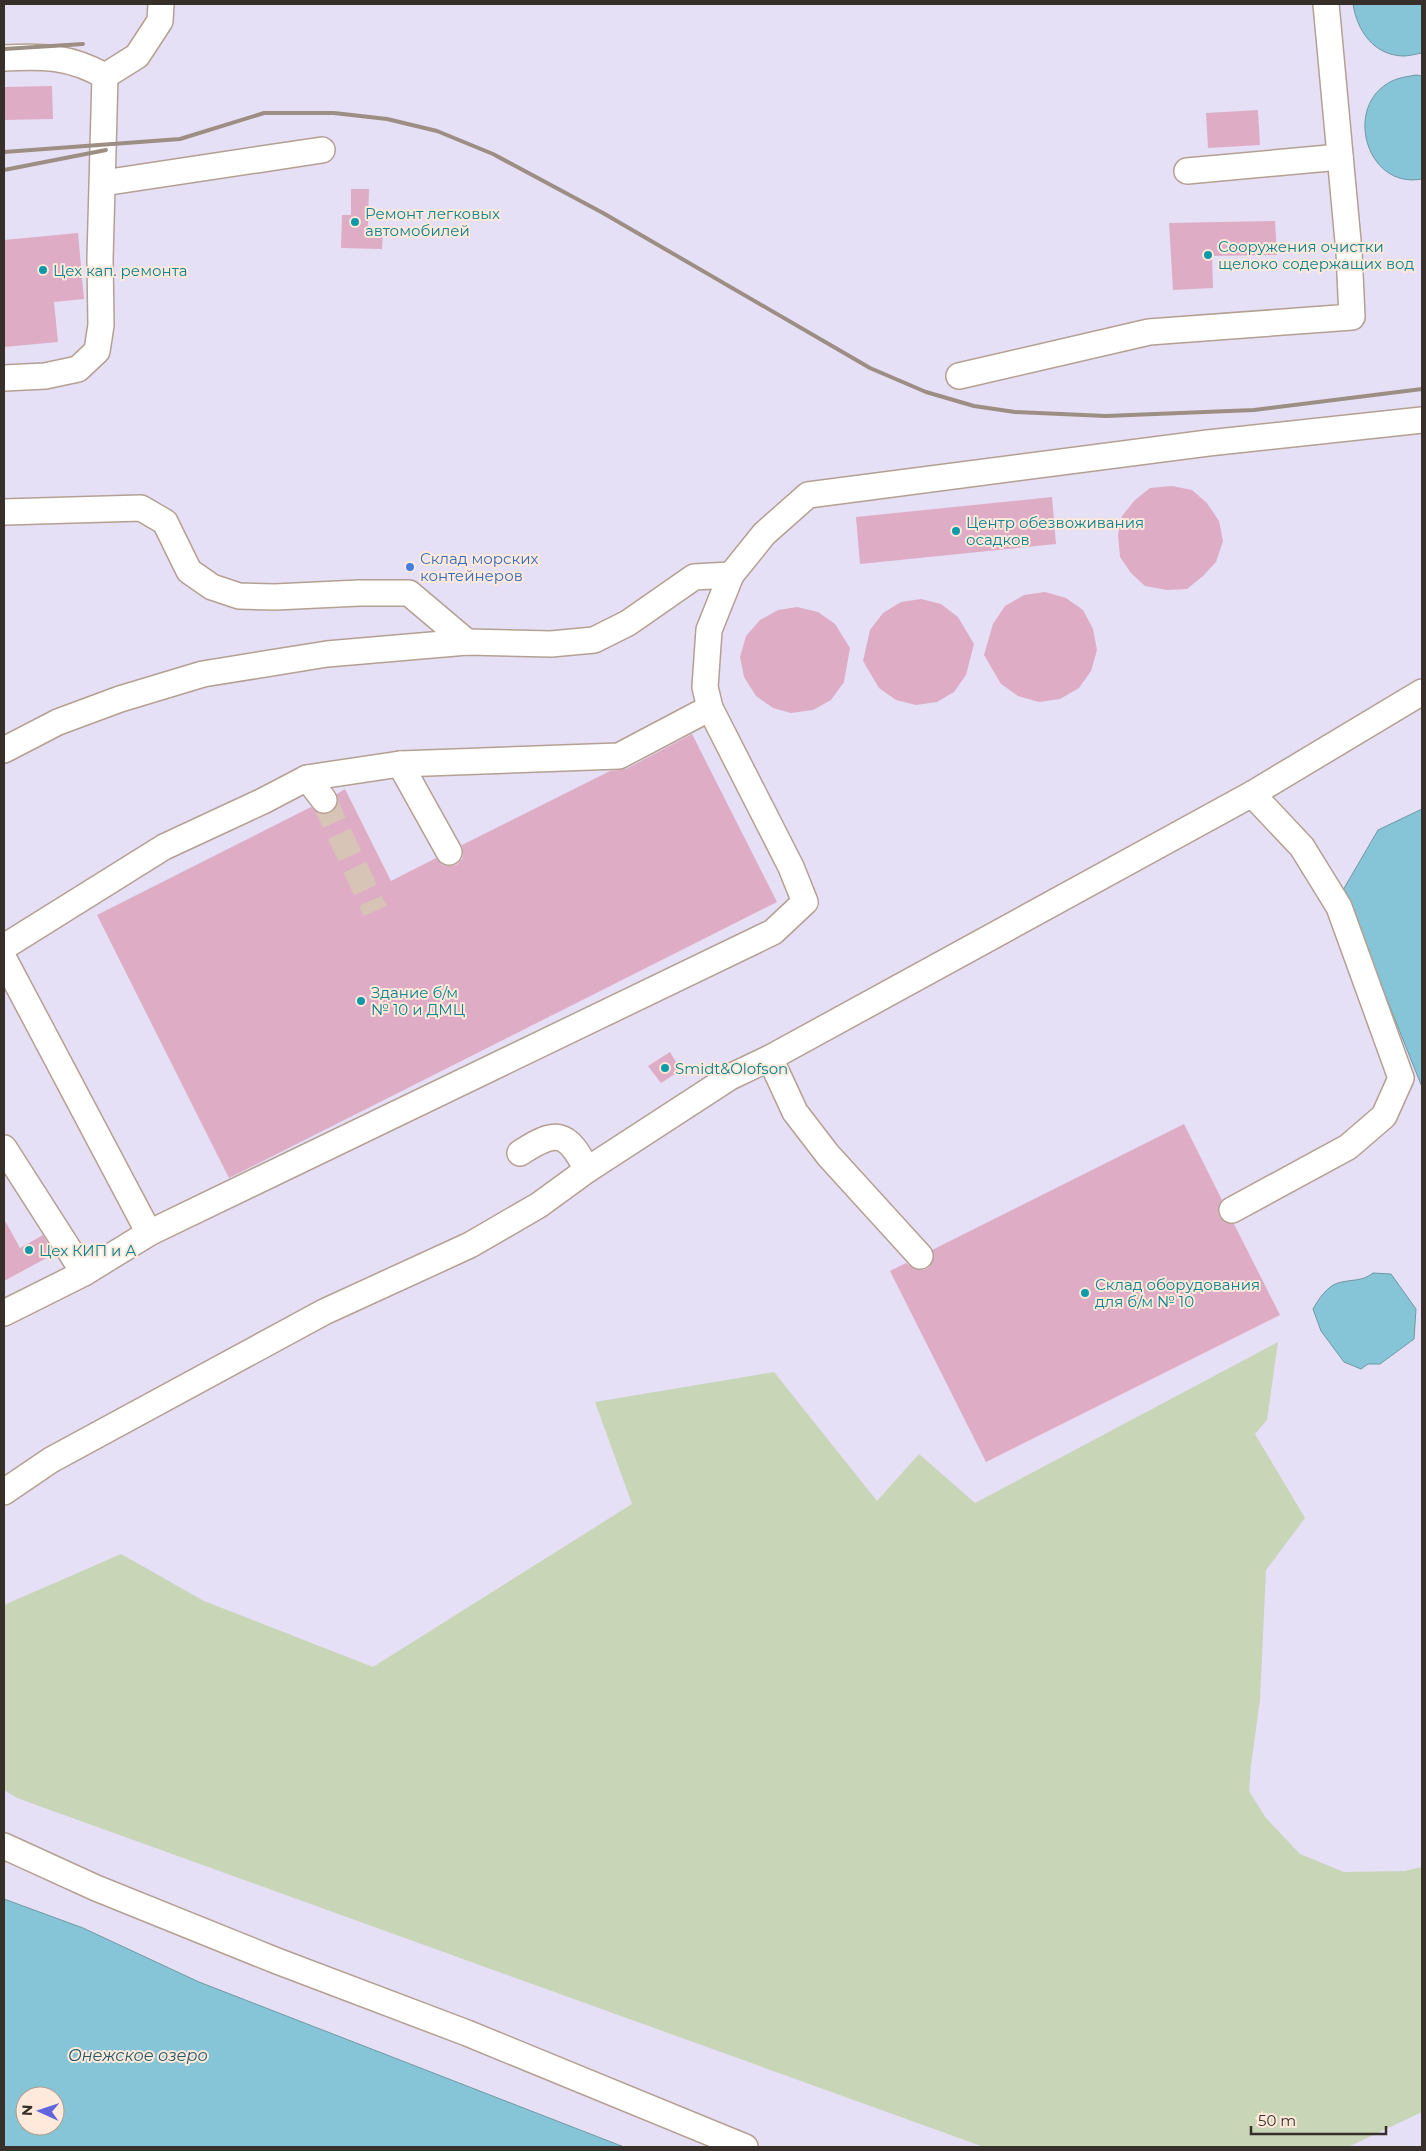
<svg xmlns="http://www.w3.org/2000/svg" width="1426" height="2151" viewBox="0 0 1426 2151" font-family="Montserrat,sans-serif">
<rect width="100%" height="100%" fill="#ffe9da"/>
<!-- industrial -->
<polygon fill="#e5e0f6" points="4,4 1422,4 1422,2147 624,2147 199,1982 83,1928 4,1899"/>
<!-- green -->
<polygon fill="#c8d5b6" points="1278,1342 1267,1420 1255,1434 1305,1518 1266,1570 1260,1700 1251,1765 1249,1791 1266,1818 1300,1854 1344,1872 1405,1871 1422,1867 1422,2112 1348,2147 984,2147 17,1798 4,1790 4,1605 121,1554 204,1601 373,1667 632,1504 595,1402 774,1372 877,1501 919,1454 975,1503"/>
<!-- water -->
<g fill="#86c5d7" stroke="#6e98a3" fill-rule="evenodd">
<path d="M 1353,4 L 1422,4 L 1422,53 C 1416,54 1409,56 1403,56 C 1373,55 1357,30 1353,4 Z"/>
<path d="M 1416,75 L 1422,76 L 1422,179 C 1364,190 1341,99 1397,79 C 1403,77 1410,76 1416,75 Z"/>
<polygon points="1422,809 1422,1087 1343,890 1378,830"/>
<path d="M 1373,1273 L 1391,1274 L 1416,1309 L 1414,1339 L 1380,1364 L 1368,1364 L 1361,1369 L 1344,1362 L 1321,1331 L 1313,1309 C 1318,1300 1327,1286 1338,1283 C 1351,1279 1362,1282 1373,1273 Z"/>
<path d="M 4,1899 L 83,1928 L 199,1982 L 624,2147 L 4,2147 ZM 25,2096 L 55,2096 L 55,2126 L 25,2126 Z"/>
</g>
<!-- building -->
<g fill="#dfacc6">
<polygon points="52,86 53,119 4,120 4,87"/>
<polygon points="1258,110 1260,145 1208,148 1206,113"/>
<polygon points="351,189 369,189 368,229 383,230 382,249 341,248 342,215 351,215"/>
<polygon points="1275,221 1277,255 1212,256 1213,288 1173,290 1169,223"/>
<polygon points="78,233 84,299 54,302 58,342 4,347 4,240"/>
<polygon points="1172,486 1192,490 1207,503 1219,521 1223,541 1216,562 1203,576 1187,589 1167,590 1145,586 1131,573 1120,557 1118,535 1122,516 1135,500 1150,488"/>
<polygon points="1052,497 1056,544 860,564 856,517"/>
<polygon points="1045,592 1066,598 1083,610 1093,629 1097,650 1091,671 1079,688 1060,699 1039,702 1018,696 1001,684 984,655 993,624 1005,606 1024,595"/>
<polygon points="921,599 941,604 958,617 974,644 966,675 954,692 937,702 916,705 896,700 879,688 863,661 870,630 883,613 901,602"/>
<polygon points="797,607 818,612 835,624 850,648 844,682 831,700 813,710 791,713 773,708 756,696 744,677 740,657 746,636 760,620 778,610"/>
<polygon points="692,734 777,902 229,1178 97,915 311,807 319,813 325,814 332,812 337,805 337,794 345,789 391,881 436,858 442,865 448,866 456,865 462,859 463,853 462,845 610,771 626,769"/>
<polygon points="670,1052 681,1070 661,1083 648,1066"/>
<polygon points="1184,1124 1222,1200 1218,1209 1219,1216 1225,1222 1234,1224 1280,1315 986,1462 890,1271 906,1263 915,1269 924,1270 929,1267 933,1261 932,1250"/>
<polygon points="4,1219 20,1248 43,1235 54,1254 4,1281"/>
</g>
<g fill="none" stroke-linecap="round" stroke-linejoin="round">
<!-- minor-tunnel -->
<polyline stroke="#d7c4b7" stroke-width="25" stroke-dasharray="25 12" stroke-linecap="butt" points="324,800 375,911"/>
<!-- minor casing -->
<g stroke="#b4a092" stroke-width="28">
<g id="minor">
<path d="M 4,58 C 44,56 69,56 105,76"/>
<polyline points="105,76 137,56 160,21 161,4"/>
<polyline points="1187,171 1340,157"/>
<polyline points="103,183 322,150"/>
<polyline points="959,376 1149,332 1352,317 1349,252 1326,4"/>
<polyline points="4,378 45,376 78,369 97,351 101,325 100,259 105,76"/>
<polyline points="4,512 141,508 165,522 189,571 212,587 239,596 275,597 359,593 409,593 467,642"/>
<polyline points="4,750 58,722 120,699 203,674 327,654 467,642 551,644 594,640 628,623 694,577 731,575"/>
<polyline points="400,764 449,852"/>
<polyline points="307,778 324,800"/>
<polyline points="4,947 164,847 263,801 307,778 400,764 619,756 710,708"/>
<polyline points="4,959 149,1233"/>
<polyline points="770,1058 795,1112 828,1155 920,1256"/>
<polyline points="4,1148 84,1273"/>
<path d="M 520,1153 C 557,1129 567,1131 587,1170"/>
<polyline points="1232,1210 1348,1147 1384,1116 1401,1078 1339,907 1302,847 1252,794"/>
<polyline points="4,1313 84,1273 149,1233 773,932 805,902 791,867 710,708 705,687 709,630 731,575 764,534 808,495 1208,443 1422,420"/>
<polyline points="4,1492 51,1460 324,1312 470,1245 539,1205 587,1170 730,1077 770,1058 1252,794 1422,692"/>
<polyline points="4,1846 96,1888 277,1961 467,2033 745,2147"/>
</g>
</g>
<!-- minor -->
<use href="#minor" stroke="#fff" stroke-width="25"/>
<!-- rail -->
<g stroke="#9d8e83" stroke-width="4">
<polyline points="4,49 83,44"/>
<polyline points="4,152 180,139 264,113 334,113 387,119 437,131 493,154 603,213 870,368 926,392 974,406 1015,412 1106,416 1254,410 1422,389"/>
<polyline points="4,170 106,150"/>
</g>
</g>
<!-- markers -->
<g fill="#0f9aa8" stroke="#ffe9da" stroke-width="2">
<circle cx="355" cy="222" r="5"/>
<circle cx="1208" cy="255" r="5"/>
<circle cx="43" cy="270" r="5"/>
<circle cx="956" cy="531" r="5"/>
<circle cx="361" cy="1001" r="5"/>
<circle cx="665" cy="1068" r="5"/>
<circle cx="29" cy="1250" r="5"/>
<circle cx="1085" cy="1293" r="5"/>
</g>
<circle fill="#3f7fe0" stroke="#ffe9da" stroke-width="2" cx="410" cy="567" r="5"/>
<g text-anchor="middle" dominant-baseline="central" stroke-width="4" stroke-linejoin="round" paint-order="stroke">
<!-- culture labels -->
<g font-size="15" fill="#0d838f" stroke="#ffe9da" text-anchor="start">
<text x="365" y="213">Ремонт легковых<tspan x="365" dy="17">автомобилей</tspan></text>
<text x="1218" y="246">Сооружения очистки<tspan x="1218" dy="17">щелоко содержащих вод</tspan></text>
<text x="53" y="270">Цех кап. ремонта</text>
<text x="966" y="522">Центр обезвоживания<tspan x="966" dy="17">осадков</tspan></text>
<text x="371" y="992">Здание б/м<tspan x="371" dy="17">№ 10 и ДМЦ</tspan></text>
<text x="675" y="1068">Smidt&amp;Olofson</text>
<text x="39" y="1250">Цех КИП и А</text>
<text x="1095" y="1284">Склад оборудования<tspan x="1095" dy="17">для б/м № 10</tspan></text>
</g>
<!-- shop labels -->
<g font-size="15" fill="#366cbe" stroke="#ffe9da" text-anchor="start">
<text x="420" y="558">Склад морских<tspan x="420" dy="17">контейнеров</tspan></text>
</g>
<!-- water labels -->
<g font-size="16" font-style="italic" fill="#235765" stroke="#ffe9da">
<text x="138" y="2055">Онежское озеро</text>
</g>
</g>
<!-- border -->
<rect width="1426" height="2151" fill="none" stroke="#372f29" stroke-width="10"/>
<!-- north arrow -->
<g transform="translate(40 2111) rotate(273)"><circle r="24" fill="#ffe9da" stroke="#af9f93"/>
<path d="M0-4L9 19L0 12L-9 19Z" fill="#6065dd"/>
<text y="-8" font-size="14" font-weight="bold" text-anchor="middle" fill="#372f29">N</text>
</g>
<!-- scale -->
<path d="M1251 2126v8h135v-8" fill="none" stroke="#372f29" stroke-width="2.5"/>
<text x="1258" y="2126" font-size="15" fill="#372f29" stroke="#ffe9da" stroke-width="4" paint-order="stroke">50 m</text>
</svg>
